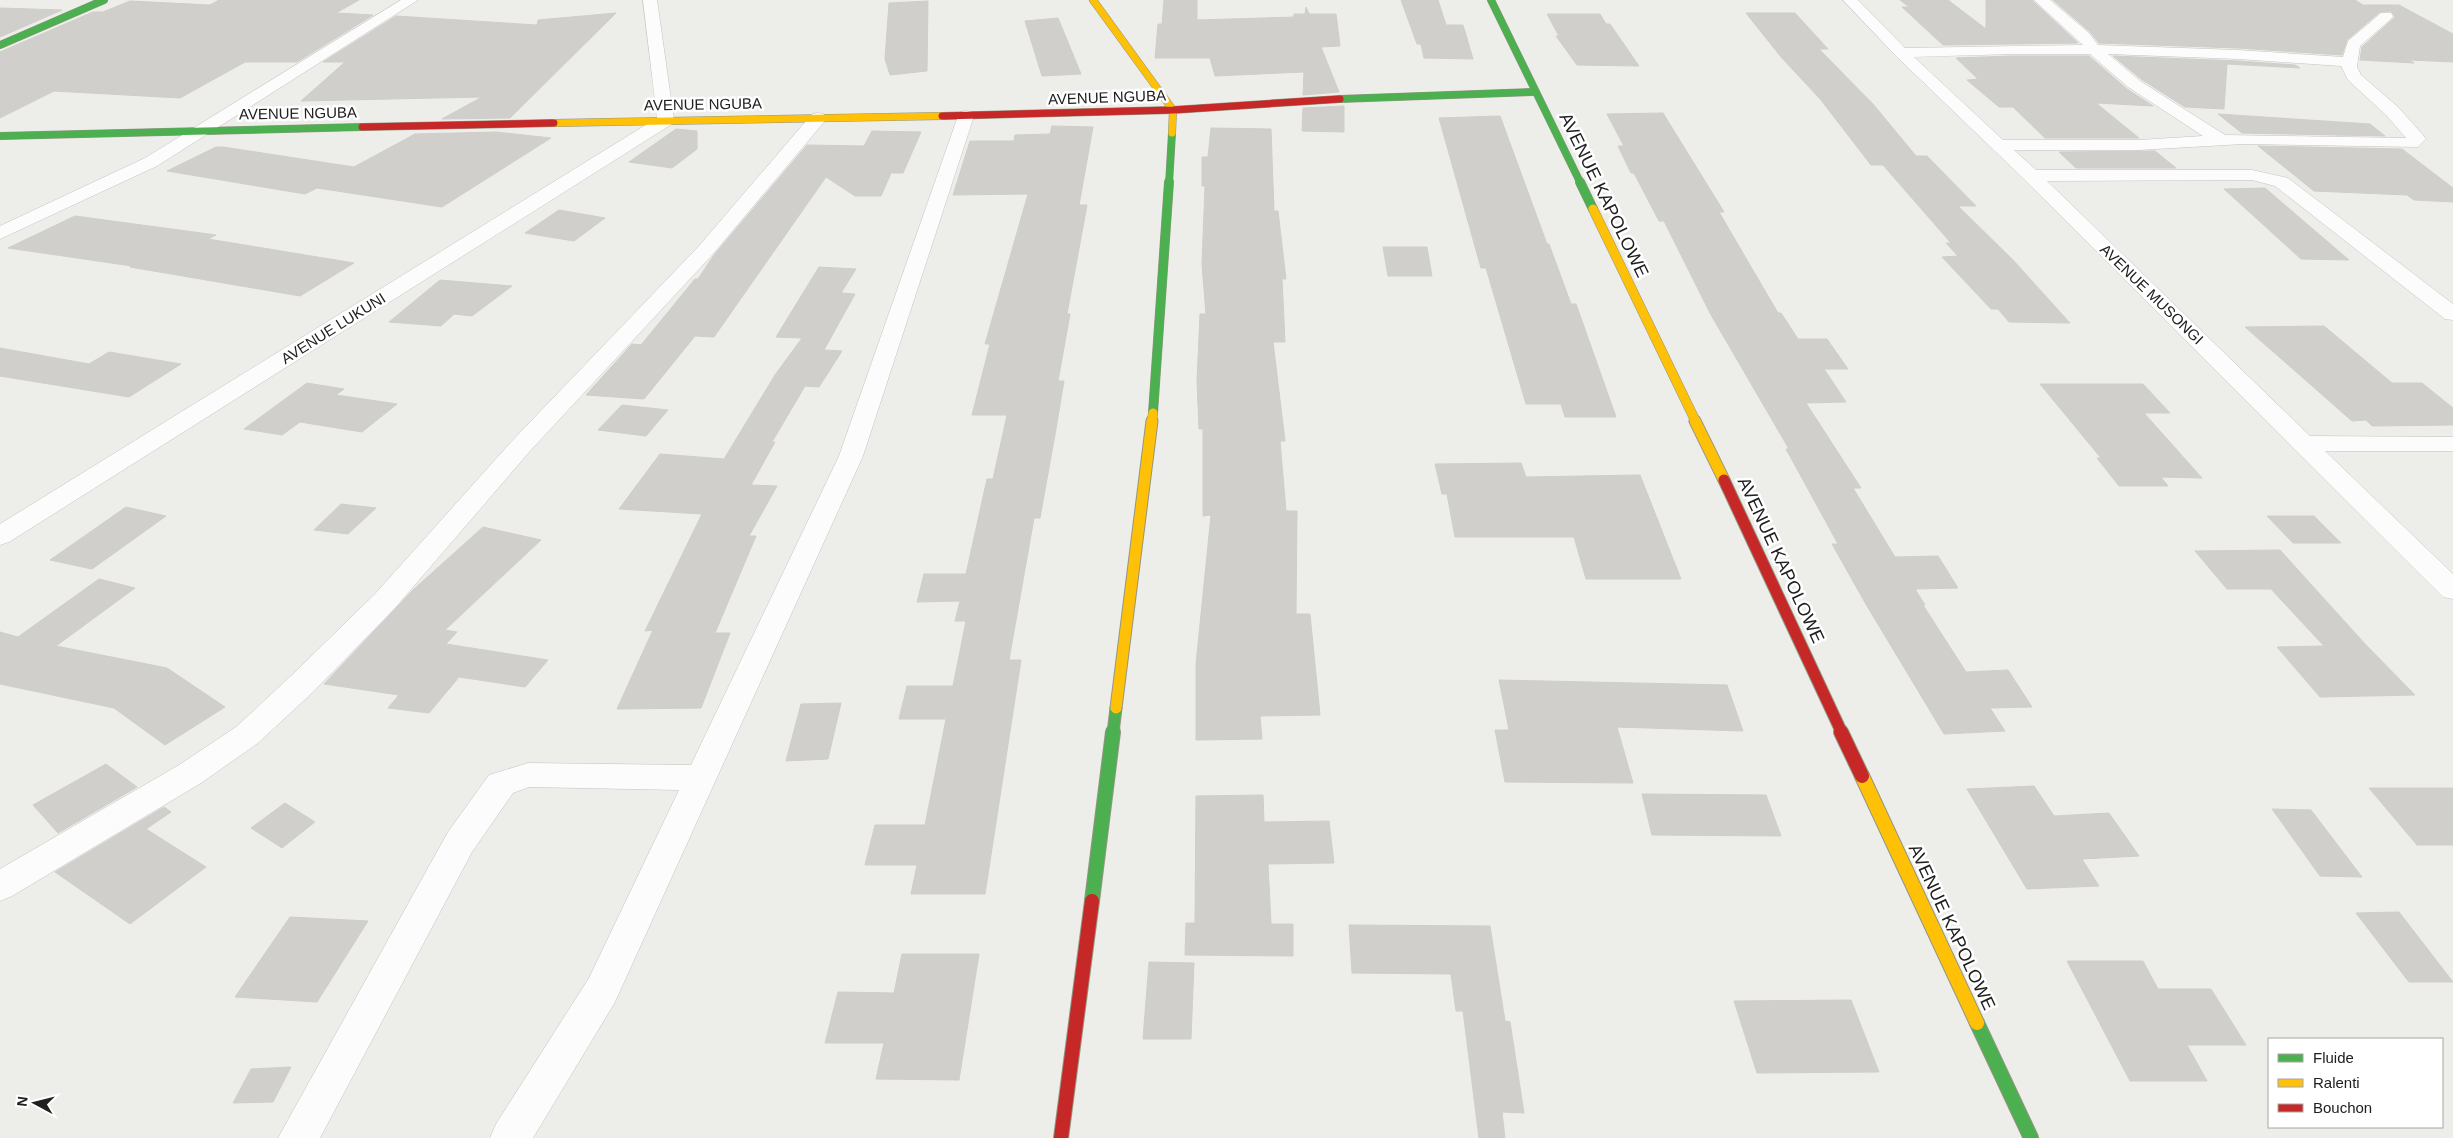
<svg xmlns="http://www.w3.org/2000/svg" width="2453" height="1138" viewBox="0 0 2453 1138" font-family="Arial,sans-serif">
<rect width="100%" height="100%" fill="#edede9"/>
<!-- building -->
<g fill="#d0cfcc" stroke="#d0ceca">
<polygon points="219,0 359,0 336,13 373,15 297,62 245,62 180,98 54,91 0,118 0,52 93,12 103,12 130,1 210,5"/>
<polygon points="1164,0 1197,0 1197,20 1294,17 1294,14 1305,14 1306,7 1309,14 1336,14 1340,46 1321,47 1339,92 1303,95 1304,72 1215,76 1210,58 1155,58 1158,24 1162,24"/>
<polygon points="1401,0 1438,0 1446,25 1463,25 1473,59 1424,58 1421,44 1417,44"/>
<polygon points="1900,0 1948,0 1986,29 1986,0 2032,0 2078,43 1943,45 1902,7 1909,7"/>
<polygon points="2053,0 2355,0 2363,5 2399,5 2453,34 2453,62 2409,60 2414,63 2360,60 2362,47 2395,17 2391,11 2380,12 2347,40 2342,55 2238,48 2099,43 2090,32"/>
<polygon points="928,1 927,71 890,75 885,59 889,3"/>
<polygon points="0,8 62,10 0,37"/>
<polygon points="616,13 510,118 442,119 482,97 301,101 345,62 323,62 396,16 537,25 538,20"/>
<polygon points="1746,13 1795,13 1828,49 1819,49 1873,104 1916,156 1927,156 1976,206 1958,206 2013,260 2070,323 2009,322 1998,309 1991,309 1942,257 1958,256 1946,243 1951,243 1883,165 1871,165 1821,100 1781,57"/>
<polygon points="1547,14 1600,14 1606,24 1610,24 1639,66 1577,65 1556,36 1559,36"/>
<polygon points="1058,18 1081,74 1042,76 1025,21"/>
<polygon points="2013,56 2089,56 2127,89 2153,106 2096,103 2139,138 2045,138 2013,107 1999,107 1967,80 1978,79 1956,58"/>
<polygon points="2113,56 2238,61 2295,65 2300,68 2227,64 2224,109 2185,107 2141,79"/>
<polygon points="1344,106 1344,132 1302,131 1303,108"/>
<polygon points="1663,113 1724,212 1719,212 1778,313 1781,313 1798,339 1827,339 1848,369 1824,369 1846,402 1806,403 1861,488 1853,488 1895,557 1938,556 1958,588 1915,589 1925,605 1923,605 1966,672 2008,670 2032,707 1990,708 2005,731 1944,734 1867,606 1832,544 1838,544 1786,449 1789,449 1711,315 1664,221 1659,221 1634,173 1631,173 1618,146 1624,146 1607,114"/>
<polygon points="2218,114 2370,124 2385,136 2242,133"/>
<polygon points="1500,116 1547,244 1549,244 1571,304 1576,304 1616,417 1565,417 1561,404 1526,404 1486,268 1481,268 1439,118"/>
<polygon points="1052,126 1093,127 1079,205 1087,205 1067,314 1070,314 1058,381 1064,381 1056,429 1040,518 1034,518 1009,660 1021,660 985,894 911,894 917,865 865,865 875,825 925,825 946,719 899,719 907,686 953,686 966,621 955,621 960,601 917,602 924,574 966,574 987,479 993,479 1007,415 972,415 990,344 985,344 1028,194 953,195 970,141 1014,141 1015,135 1050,134"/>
<polygon points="1211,128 1271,129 1274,211 1278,211 1286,279 1282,279 1285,342 1273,342 1285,441 1280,441 1286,511 1297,511 1296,614 1310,614 1320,715 1260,716 1262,739 1196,740 1196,664 1211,515 1203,516 1203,429 1199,429 1197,381 1200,314 1206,314 1202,264 1205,186 1202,186 1202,157 1208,157"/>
<polygon points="676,129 697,131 697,149 672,168 629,162"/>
<polygon points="872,131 921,132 903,173 891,173 881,196 855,196 826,177 714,337 695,336 644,399 586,395 632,344 641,345 695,279 698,279 714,255 807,145 864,146"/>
<polygon points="496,132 551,138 442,207 317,188 305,194 167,171 216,147 223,147 354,167 415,134"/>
<polygon points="2258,146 2402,149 2453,188 2453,202 2414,200 2407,195 2314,191"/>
<polygon points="2155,151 2176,168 2076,168 2059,152"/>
<polygon points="2265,188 2349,260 2301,259 2224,189"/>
<polygon points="559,210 605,218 574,241 525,233"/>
<polygon points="75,216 216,235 208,239 354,263 300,296 130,267 132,266 8,248"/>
<polygon points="1383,247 1427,247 1432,276 1388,276"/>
<polygon points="819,267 856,269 841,293 855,294 824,350 842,351 819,387 805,386 772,442 775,442 751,485 777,486 749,536 756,536 715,633 730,633 701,708 617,709 653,630 645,631 702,514 619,509 660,454 724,459 775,375 802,338 776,337"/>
<polygon points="440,280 512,286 472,316 454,314 441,326 389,322"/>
<polygon points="2324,326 2392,383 2422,383 2453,408 2453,425 2372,426 2366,420 2352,421 2245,327"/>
<polygon points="0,348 89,364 109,352 181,364 129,397 0,376"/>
<polygon points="307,383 344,389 336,395 397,404 362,432 300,422 282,435 244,429"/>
<polygon points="2040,384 2143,384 2170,413 2144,413 2202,478 2161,477 2168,486 2119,486 2097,458 2101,458"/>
<polygon points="622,405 668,410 646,436 598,430"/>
<polygon points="1521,463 1526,477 1640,475 1681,579 1586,579 1574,537 1455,537 1447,494 1442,494 1435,464"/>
<polygon points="341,504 376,508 348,534 314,530"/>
<polygon points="126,507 166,516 92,569 50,560"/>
<polygon points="2267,516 2314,516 2341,543 2293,543"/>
<polygon points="483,527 541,540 445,630 457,632 446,644 548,660 525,687 459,677 429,713 388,708 399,695 324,684 413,590"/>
<polygon points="2280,550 2366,645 2415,695 2320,697 2277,647 2324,646 2271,589 2227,589 2195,551"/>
<polygon points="99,579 135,588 56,646 167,668 225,707 165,745 114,708 0,684 0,632 18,637"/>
<polygon points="1499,680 1727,685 1743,731 1617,727 1633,783 1505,782 1495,730 1509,730"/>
<polygon points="841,703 828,759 786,761 801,704"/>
<polygon points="106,764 137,787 58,833 33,805"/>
<polygon points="2034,786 2054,816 2109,813 2139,856 2082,859 2099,886 2027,889 1967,789"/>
<polygon points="2369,788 2453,788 2453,845 2417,845"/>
<polygon points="1642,794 1766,795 1781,836 1652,835"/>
<polygon points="1263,795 1264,822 1329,821 1334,863 1268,864 1271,924 1293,924 1293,956 1185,955 1186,923 1195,923 1196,796"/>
<polygon points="285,803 315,822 282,848 251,828"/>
<polygon points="164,807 171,812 146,829 206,867 130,924 55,872"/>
<polygon points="2272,809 2311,810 2362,877 2320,876"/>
<polygon points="2399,912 2453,982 2409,982 2356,913"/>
<polygon points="290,917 368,921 317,1002 235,997"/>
<polygon points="1349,925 1490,926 1505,1021 1510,1022 1524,1113 1502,1112 1505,1138 1479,1138 1463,1011 1456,1011 1451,974 1352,973"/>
<polygon points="902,954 979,954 959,1080 876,1079 884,1043 825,1043 838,992 894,993"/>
<polygon points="2067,961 2143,961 2158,989 2211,989 2246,1045 2187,1045 2207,1081 2130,1081"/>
<polygon points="1149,962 1194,963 1191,1039 1143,1039"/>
<polygon points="1851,1000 1879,1072 1757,1073 1734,1001"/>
<polygon points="291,1067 273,1102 233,1103 251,1069"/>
</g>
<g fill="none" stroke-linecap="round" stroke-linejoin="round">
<!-- street casing -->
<g stroke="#c3c3c1" stroke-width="1">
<g id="street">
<polygon points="401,0 418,0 157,166 0,239 0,226 145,158"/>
<polygon points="643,0 657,0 674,120 672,124 9,542 0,545 0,524 657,118"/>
<path d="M 1843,0 L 1858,0 L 1905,48 L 2083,45 L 2034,0 L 2050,0 L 2089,33 L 2098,45 L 2238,50 L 2343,57 L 2348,41 L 2381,13 L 2391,13 L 2393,16 L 2391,19 L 2360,46 L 2357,67 L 2361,75 L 2398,107 L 2423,135 L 2426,139 L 2418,147 L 2243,144 L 2139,150 L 2014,150 L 2036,170 L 2252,170 L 2288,178 L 2453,304 L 2453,320 L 2445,319 L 2275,186 L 2252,180 L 2047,181 L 2310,436 L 2453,437 L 2453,451 L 2325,451 L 2453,574 L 2453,599 L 2443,597 L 2025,180 L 1896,56 ZM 2013,54 L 2090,54 L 2128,87 L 2203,136 L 2139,140 L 2003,140 L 1914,57 ZM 2108,54 L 2238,59 L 2341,66 L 2348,80 L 2386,115 L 2406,138 L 2225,135 L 2140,81 Z"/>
<polygon points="966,111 972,112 974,116 863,456 615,1002 533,1138 490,1138 496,1124 589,978 679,790 529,787 513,793 472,852 320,1138 278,1138 448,832 489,775 528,763 691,765 839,456 958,116 960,112"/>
<polygon points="818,113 824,114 826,118 824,122 713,254 530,451 395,608 313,692 258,743 201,783 12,896 0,901 0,869 179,765 236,727 291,676 375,594 512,441 699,246 812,114"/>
</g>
</g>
<!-- fast-far3 casing -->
<g stroke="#929682" stroke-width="8">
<g id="fast-far3">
<polyline points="1491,0 1581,184"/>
<polyline points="0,45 104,0"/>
<polyline points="1340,99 1534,92"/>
<polyline points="0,136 362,127"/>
<polyline points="1169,184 1172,133"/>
</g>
</g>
<!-- fast-far2 casing -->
<g stroke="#929682" stroke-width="10">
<g id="fast-far2">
<polyline points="1580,182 1593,209"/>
<polyline points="1153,413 1169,182"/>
</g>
</g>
<!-- fast-far1 casing -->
<g stroke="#929682" stroke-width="13">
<polyline id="fast-far1" points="1113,733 1116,708"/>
</g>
<!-- fast casing -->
<g stroke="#929682" stroke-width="16">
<g id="fast">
<polyline points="1092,901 1113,732"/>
<polyline points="1977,1023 2031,1138"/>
</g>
</g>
<!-- slow-far3 casing -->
<g stroke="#929682" stroke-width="8">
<g id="slow-far3">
<polyline points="1093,0 1173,110 1172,133"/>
<polyline points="554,123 942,116"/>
</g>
</g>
<!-- slow-far2 casing -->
<g stroke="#929682" stroke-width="10">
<g id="slow-far2">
<polyline points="1593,209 1696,422"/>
<polyline points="1152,422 1153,413"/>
</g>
</g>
<!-- slow-far1 casing -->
<g stroke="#929682" stroke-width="13">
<g id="slow-far1">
<polyline points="1695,421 1724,480"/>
<polyline points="1116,708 1152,421"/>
</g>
</g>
<!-- slow casing -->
<g stroke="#929682" stroke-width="16">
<polyline id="slow" points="1862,776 1977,1023"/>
</g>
<!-- jam-far2 casing -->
<g stroke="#929682" stroke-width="8">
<g id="jam-far2">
<polyline points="942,116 1173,110 1340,99"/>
<polyline points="362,127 554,123"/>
</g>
</g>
<!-- jam-far1 casing -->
<g stroke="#929682" stroke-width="13">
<polyline id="jam-far1" points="1724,480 1842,733"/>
</g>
<!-- jam casing -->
<g stroke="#929682" stroke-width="16">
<g id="jam">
<polyline points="1841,732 1862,776"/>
<polyline points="1061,1138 1092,901"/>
</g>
</g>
<!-- street -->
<use href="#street" fill="#fcfcfc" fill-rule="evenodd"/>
<!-- fast-far3 -->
<use href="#fast-far3" stroke="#4caf50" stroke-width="7"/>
<!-- fast-far2 -->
<use href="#fast-far2" stroke="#4caf50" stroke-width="9"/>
<!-- fast-far1 -->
<use href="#fast-far1" stroke="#4caf50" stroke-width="11"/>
<!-- fast -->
<use href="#fast" stroke="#4caf50" stroke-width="14"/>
<!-- slow-far3 -->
<use href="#slow-far3" stroke="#ffc107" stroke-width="7"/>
<!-- slow-far2 -->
<use href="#slow-far2" stroke="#ffc107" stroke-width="9"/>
<!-- slow-far1 -->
<use href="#slow-far1" stroke="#ffc107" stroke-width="11"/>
<!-- slow -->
<use href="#slow" stroke="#ffc107" stroke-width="14"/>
<!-- jam-far2 -->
<use href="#jam-far2" stroke="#c62828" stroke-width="7"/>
<!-- jam-far1 -->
<use href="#jam-far1" stroke="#c62828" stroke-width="11"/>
<!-- jam -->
<use href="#jam" stroke="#c62828" stroke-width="14"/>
</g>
<g text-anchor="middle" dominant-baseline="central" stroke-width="5" stroke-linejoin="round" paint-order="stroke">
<!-- far-street labels -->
<g font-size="15" fill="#202020" stroke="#fff">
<text transform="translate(1107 97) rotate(-2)">AVENUE NGUBA</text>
<text transform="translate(703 104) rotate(-1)">AVENUE NGUBA</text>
<text transform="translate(298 113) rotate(-1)">AVENUE NGUBA</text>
<text transform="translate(2152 294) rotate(44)">AVENUE MUSONGI</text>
<text transform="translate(333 328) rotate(-32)">AVENUE LUKUNI</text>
</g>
<!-- street labels -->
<g font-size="18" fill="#202020" stroke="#fff">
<text transform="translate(1604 195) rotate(64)">AVENUE KAPOLOWE</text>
<text transform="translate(1781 560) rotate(65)">AVENUE KAPOLOWE</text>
<text transform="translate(1952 927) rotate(65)">AVENUE KAPOLOWE</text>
</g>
</g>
<!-- legend -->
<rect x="2268" y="1038" width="175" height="90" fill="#ffffff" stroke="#a6a6a6"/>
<rect x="2278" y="1054" width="25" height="8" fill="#4caf50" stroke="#a6a6a6"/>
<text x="2313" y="1063" font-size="15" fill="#202020">Fluide</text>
<rect x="2278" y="1079" width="25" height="8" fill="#ffc107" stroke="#a6a6a6"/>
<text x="2313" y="1088" font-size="15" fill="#202020">Ralenti</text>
<rect x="2278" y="1104" width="25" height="8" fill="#c62828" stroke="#a6a6a6"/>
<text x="2313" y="1113" font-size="15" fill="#202020">Bouchon</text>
<!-- north arrow -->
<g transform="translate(35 1103) rotate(277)" stroke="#ffffff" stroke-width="4" paint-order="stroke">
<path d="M0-4L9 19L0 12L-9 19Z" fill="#202020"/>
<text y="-8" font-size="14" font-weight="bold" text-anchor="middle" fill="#202020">N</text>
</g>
</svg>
